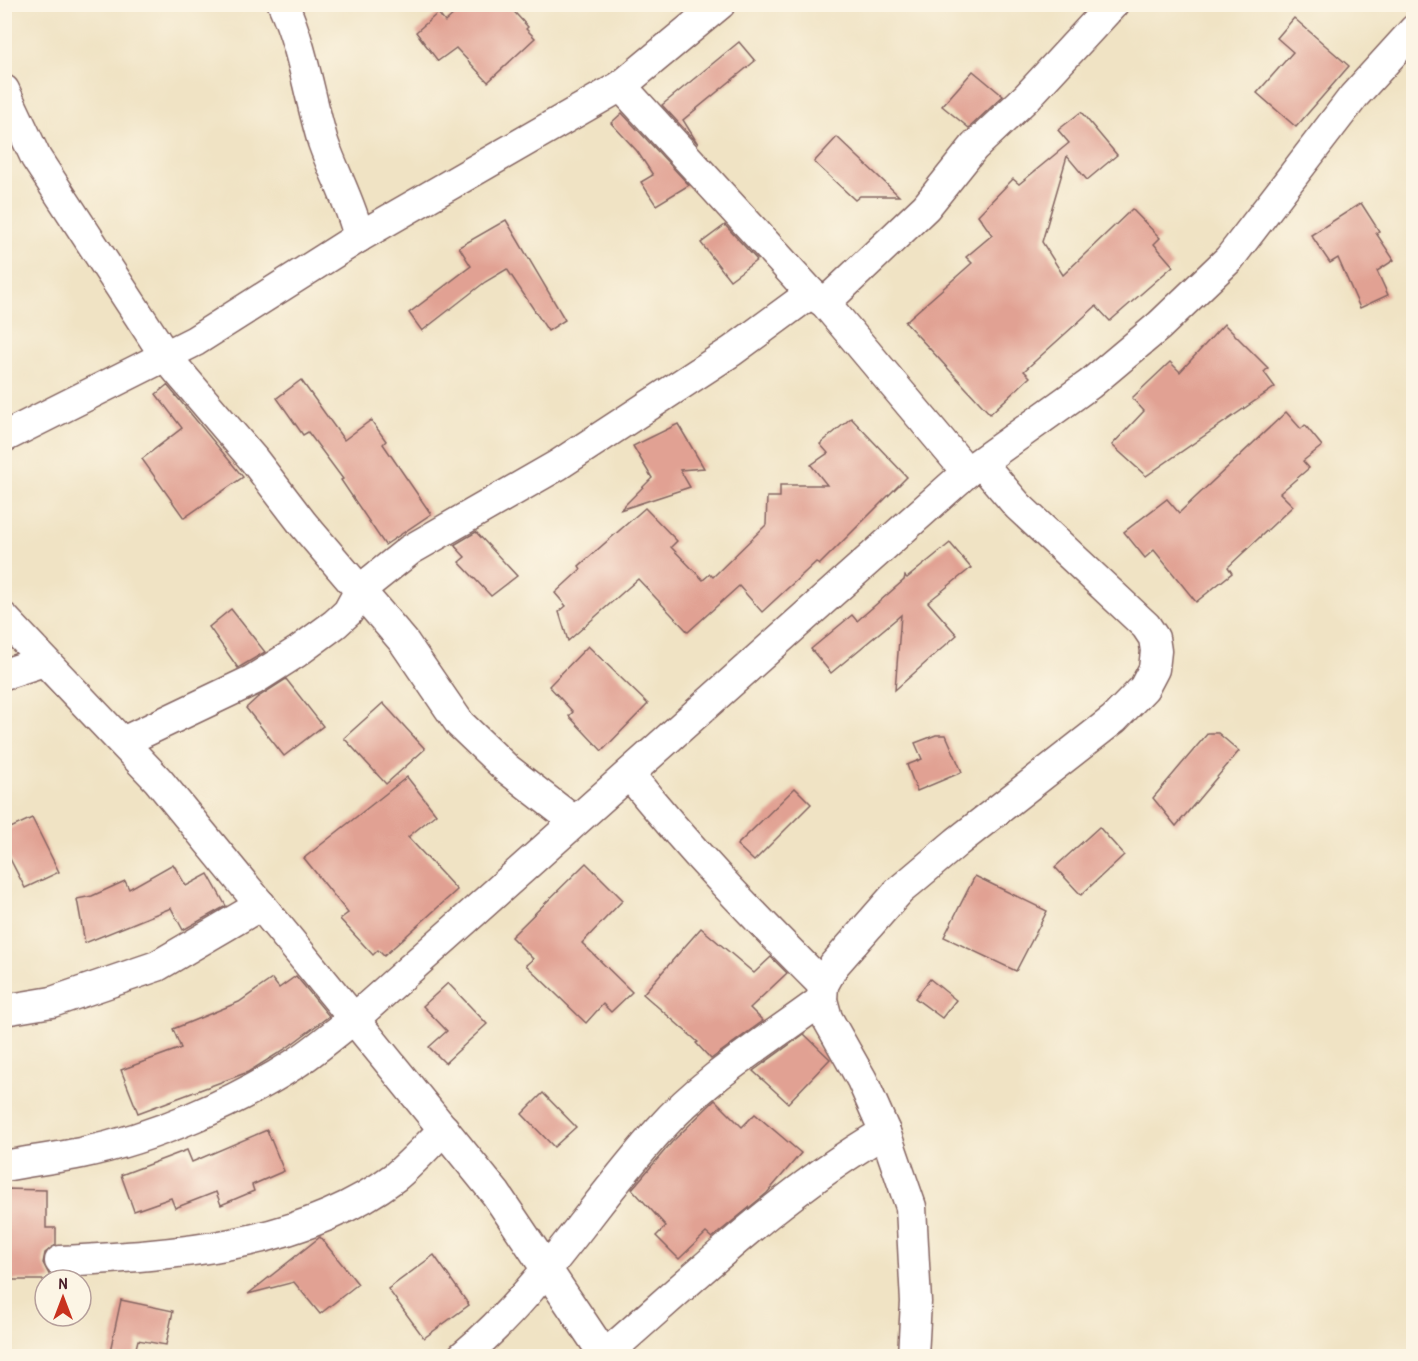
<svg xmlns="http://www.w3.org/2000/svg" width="1418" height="1361" viewBox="0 0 1418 1361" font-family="'Patrick Hand',sans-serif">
<rect width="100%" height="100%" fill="#fcf5e5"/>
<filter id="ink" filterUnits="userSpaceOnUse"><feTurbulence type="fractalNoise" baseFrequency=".0167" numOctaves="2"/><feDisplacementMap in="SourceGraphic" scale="12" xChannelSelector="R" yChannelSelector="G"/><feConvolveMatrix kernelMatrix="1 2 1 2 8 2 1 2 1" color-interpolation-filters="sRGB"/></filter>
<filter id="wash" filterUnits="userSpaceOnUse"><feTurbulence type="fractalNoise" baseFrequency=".008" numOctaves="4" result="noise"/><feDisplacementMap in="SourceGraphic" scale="24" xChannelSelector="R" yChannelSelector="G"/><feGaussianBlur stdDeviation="1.35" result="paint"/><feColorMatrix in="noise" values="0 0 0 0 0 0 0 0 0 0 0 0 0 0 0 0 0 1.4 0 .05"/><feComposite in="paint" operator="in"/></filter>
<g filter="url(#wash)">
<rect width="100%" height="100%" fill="#f0e3c4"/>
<g id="blocks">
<!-- building -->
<g fill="#e1a193">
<polygon points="465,4 507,4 528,27 526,29 535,38 488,82 456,48 438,61 416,32 438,13 445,22"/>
<polygon points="1294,18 1349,66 1296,127 1257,93 1293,52 1277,38"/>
<polygon points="739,42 755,61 683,120 698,144 662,105"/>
<polygon points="973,71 1003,96 969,128 942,106"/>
<polygon points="1081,112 1117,155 1087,180 1067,156 1042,242 1063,275 1132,209 1160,238 1154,244 1173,266 1110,321 1096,306 1024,371 1030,377 990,414 905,322 972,263 966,257 992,235 978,215 1013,179 1019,184 1069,143 1058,130"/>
<polygon points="622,113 689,185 656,205 641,182 653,175 637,151 611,123"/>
<polygon points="837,137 899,196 860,196 855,200 814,162"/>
<polygon points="1361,203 1379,231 1376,233 1394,260 1377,271 1388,295 1360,308 1338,258 1330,263 1311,235"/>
<polygon points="506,220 565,320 548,331 507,269 485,282 422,331 409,313 471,266 459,247"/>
<polygon points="725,225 757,260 730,280 701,243"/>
<polygon points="1224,324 1268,368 1264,372 1275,387 1146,476 1112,445 1144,411 1132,398 1170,362 1180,372"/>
<polygon points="301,380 344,440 371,420 386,441 383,444 431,514 385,545 341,480 343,479 308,432 303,435 277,398"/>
<polygon points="167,385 243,477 184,518 142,459 182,428 156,394"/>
<polygon points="1286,412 1301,429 1305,425 1322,446 1303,461 1309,468 1280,493 1293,506 1228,567 1232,573 1196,602 1154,550 1145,558 1124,532 1167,499 1179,513"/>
<polygon points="851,418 907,477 819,565 816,562 762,612 739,586 688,632 638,579 568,641 559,612 566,606 555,593 581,569 579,566 645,508 677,541 671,547 703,580 710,574 713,577 766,525 767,497 780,497 780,485 827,485 811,465 828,453 820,444"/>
<polygon points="678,424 704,468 680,470 690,487 620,510 652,478 633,446"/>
<polygon points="476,532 517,576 491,596 459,562 465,557 454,545"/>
<polygon points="950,543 971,568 928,602 957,635 895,690 901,615 831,673 811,649 852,615 857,621 904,580 905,576 907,578"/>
<polygon points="231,609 265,652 238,668 209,627"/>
<polygon points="588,646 648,704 602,751 569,716 573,712 549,686"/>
<polygon points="286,679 323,726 284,756 246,708 258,697"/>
<polygon points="383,703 425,749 386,784 344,738"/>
<polygon points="1208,733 1218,733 1239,751 1176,826 1153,798"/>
<polygon points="936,735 946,735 962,772 917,791 907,765 922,759 915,743"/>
<polygon points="407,777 436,814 408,837 457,890 384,956 378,950 373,955 340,919 348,913 304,858"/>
<polygon points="795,788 811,804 754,861 737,845"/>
<polygon points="32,818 59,872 25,888 4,847 4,831"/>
<polygon points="1099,827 1124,855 1081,895 1055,867"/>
<polygon points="586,863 623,900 582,943 632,992 611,1012 603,1004 586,1023 526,965 533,959 511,937"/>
<polygon points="173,864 186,886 208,874 226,906 183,930 171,908 85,943 77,899 92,896 125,881 129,889"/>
<polygon points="975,876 1047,911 1016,971 944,937"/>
<polygon points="701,928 754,973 771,957 787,973 750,1008 763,1021 711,1059 696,1043 698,1042 643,994"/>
<polygon points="296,976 329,1016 285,1049 248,1072 138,1113 121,1070 181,1048 173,1029 239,1002 272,979 279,988"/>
<polygon points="930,979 956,1000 942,1018 915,998"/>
<polygon points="448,983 487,1024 445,1063 429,1047 447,1031 423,1006"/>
<polygon points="804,1034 830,1059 788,1103 753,1071"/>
<polygon points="543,1093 576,1127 554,1147 522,1114"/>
<polygon points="715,1100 742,1127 755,1114 801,1153 767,1193 712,1238 706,1233 679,1259 656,1236 666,1226 632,1189 672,1142"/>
<polygon points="267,1130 284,1171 252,1185 254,1191 221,1205 216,1192 175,1208 171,1198 134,1211 121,1175 187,1150 192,1162"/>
<polygon points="4,1189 46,1190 46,1228 56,1228 56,1245 45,1253 43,1263 52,1280 4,1280"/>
<polygon points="320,1237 358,1284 320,1314 294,1282 248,1294"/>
<polygon points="434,1255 469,1305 424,1338 388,1289"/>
<polygon points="121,1300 173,1311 166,1345 138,1340 134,1356 109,1356"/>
</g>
</g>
</g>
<g filter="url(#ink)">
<use href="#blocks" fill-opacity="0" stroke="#846461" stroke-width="1.5"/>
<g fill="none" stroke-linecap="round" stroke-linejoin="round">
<!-- minor casing -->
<g stroke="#846461" stroke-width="33">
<g id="minor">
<path d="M 283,4 C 303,48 309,96 323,142 C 334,174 351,203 359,237"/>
<polyline points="621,86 811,293 825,303 967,472"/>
<polyline points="4,90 36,158 166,357 254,460 303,524 404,642 460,724 506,768 574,821"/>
<polyline points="825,303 926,207 974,147 1027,97 1113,4"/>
<polyline points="4,437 195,341 359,237 621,86 720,4"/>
<polyline points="4,618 158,780 354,1019 496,1194 605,1356"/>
<polyline points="4,674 44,661"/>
<polyline points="123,742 253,680 297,652 335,624 348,612 360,590 410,550 558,465 732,351 811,293"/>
<path d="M 629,774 C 689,849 755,917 823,985"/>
<polyline points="4,1010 52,1002 157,966 261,905"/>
<path d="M 4,1166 C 30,1161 56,1158 81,1153 C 153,1138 235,1103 296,1063 C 316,1050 335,1033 354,1019 L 967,472 L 1090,384 L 1159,326 L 1229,259 L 1354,96 L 1414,30"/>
<path d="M 60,1261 C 173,1255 300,1248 395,1177 C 412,1163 428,1145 444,1129"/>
<path d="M 463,1356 C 540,1292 592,1204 659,1130 C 705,1078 767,1041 822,1000"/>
<path d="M 604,1356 C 695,1277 781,1193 885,1132"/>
<polyline points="913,1356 916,1302 911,1207 885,1132 862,1080 827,1018 822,1000 823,985 834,965 899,891 957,842 1114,719 1144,688 1154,669 1156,651 1154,638 1146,626 1018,506 982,464"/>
</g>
</g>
<!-- minor -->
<use href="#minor" stroke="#fff" stroke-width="30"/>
</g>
</g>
<!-- margin -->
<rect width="1418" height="1361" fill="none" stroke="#fcf5e5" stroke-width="24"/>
<!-- north arrow -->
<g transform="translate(63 1298)"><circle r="28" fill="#fcf5e5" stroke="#b59f9b" stroke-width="1.5"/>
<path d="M0-4.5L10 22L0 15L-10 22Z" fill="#c8321e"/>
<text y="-9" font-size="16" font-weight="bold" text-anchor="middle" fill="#4a1f2b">N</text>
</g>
</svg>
